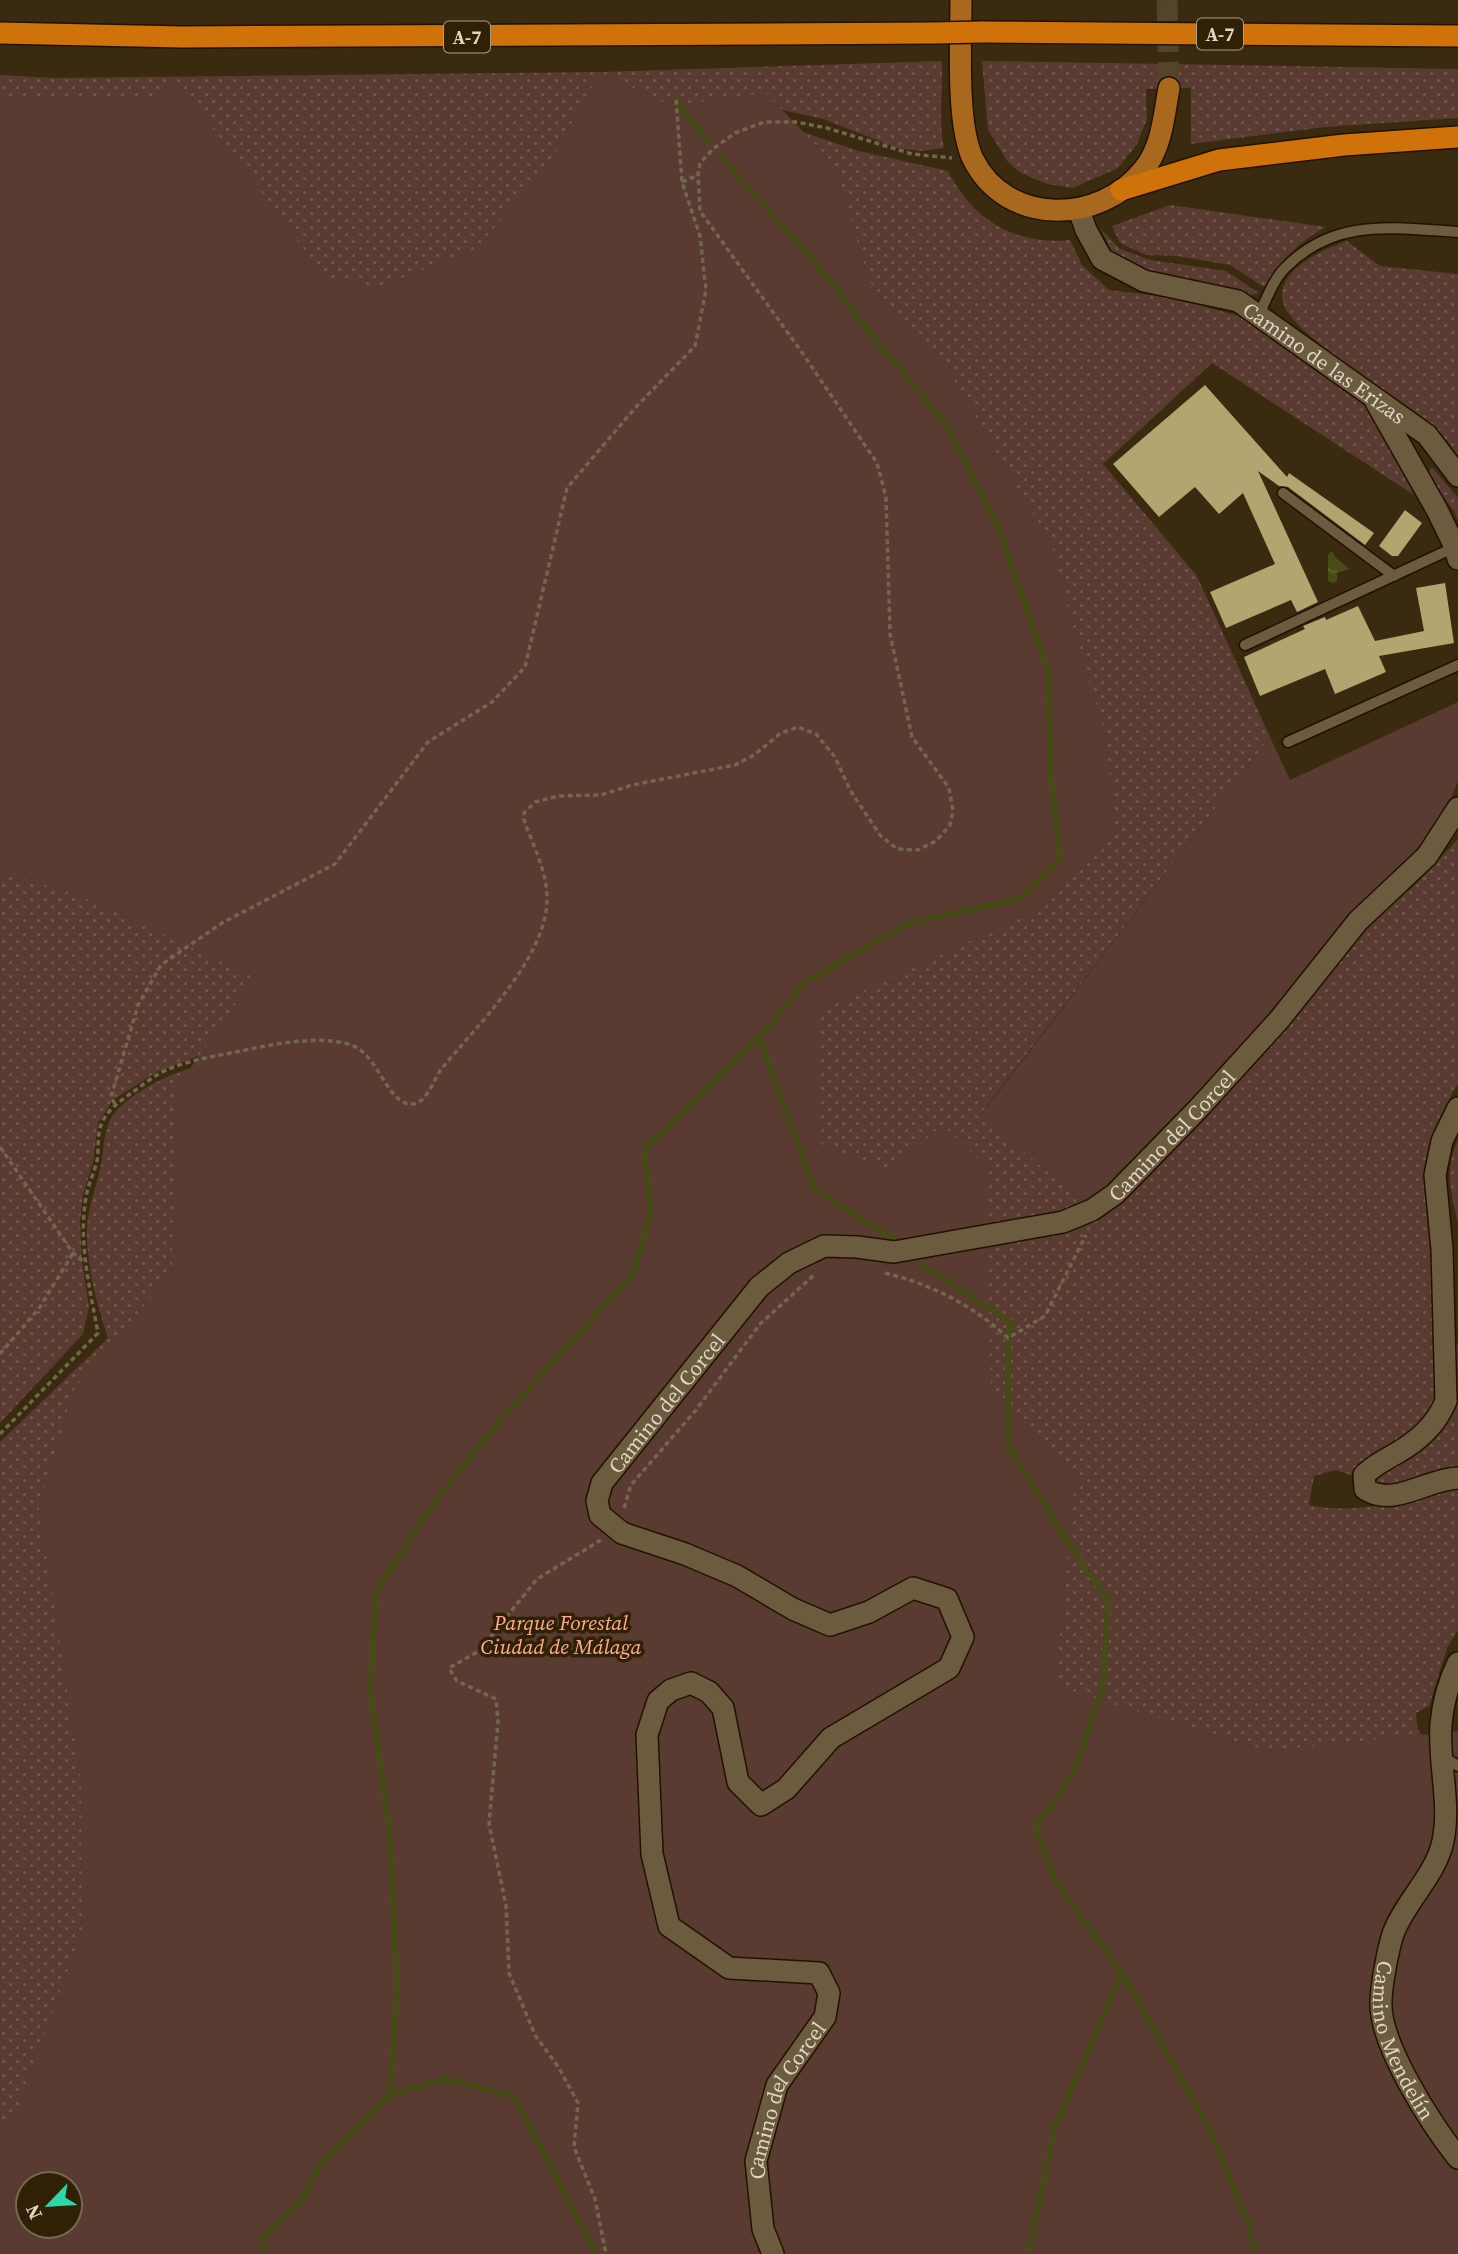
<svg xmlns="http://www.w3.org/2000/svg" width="1458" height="2254" viewBox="0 0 1458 2254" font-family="'Source Serif 4',serif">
<defs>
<pattern id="grass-dots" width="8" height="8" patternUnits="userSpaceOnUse" patternTransform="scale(1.75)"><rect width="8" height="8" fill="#593b31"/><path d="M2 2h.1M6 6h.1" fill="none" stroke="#70564d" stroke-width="1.8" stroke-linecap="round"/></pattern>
<pattern id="water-ripples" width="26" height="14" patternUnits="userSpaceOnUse" patternTransform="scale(1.75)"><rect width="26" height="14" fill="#464b17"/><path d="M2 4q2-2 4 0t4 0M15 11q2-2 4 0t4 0" fill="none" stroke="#606437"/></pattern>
</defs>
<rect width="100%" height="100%" fill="#3a2a0f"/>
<!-- grass -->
<g fill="url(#grass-dots)" fill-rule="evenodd">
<path d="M 942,61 C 943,90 938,119 944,148 L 921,151 L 897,148 L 823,119 L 782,110 L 753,119 L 274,1042 L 196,1057 L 155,1073 L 113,1100 L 98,1123 L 93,1162 L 83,1195 L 80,1223 L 82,1262 L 89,1307 L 83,1334 L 0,1423 L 0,75 L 53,78 L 600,72 Z"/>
<polygon points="982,61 1458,69 1458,118 1325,127 1191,144 1191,88 1146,89 1147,119 1137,144 1118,168 1073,188 1047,184 1021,173 1008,162 988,130"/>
<path d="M 797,130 L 859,151 L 948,171 C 973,220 1016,246 1070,240 L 1082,265 L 1109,290 L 1169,297 L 1239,316 L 1372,409 L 1414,495 L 1212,363 L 1103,464 L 1197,576 L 1270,737 L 981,1114 L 1086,1204 L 1055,1215 L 893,1244 L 726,1980 L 0,2254 L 0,1442 L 108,1338 C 96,1303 86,1264 87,1227 C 88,1204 99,1182 102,1159 C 105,1139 104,1120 121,1106 C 164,1068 221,1059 275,1048 ZM 28,2184 L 70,2184 L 70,2226 L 28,2226 Z"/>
<path d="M 1170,205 L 1326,227 C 1299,241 1280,262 1264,287 L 1230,265 L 1177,256 L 1146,255 L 1120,243 L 1112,226 Z"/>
<polygon points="1101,229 1120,249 1150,260 1226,271 1259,293 1242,297 1135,268 1112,252"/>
<path d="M 1347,241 L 1380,266 L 1458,274 L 1458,456 C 1452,448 1446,438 1438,431 C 1409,401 1291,337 1283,302 C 1275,270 1323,250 1347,241 Z"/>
<polygon points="1432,467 1458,498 1458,520 1454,511 1426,474"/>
<path d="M 1458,839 L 1458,1084 L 1452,1093 L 1428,1159 L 1439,1394 C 1430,1413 1420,1430 1401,1441 C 1378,1455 1368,1451 1351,1475 L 1336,1470 L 1314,1476 L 1309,1505 C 1360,1516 1409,1499 1458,1486 L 1458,1630 L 1447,1648 L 1429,1706 L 1416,1713 L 1417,1728 L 1433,1751 L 1458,2254 L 767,1293 L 1072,1226 L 1365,927 L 1417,883 Z"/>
<path d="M 1458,1140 L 1458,1223 C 1451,1192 1444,1170 1458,1140 Z"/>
<polygon points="1458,1343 1458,1471 1424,1475 1382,1487 1377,1484 1377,1474 1416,1450 1453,1381 1456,1345"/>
</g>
<!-- park -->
<g fill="#593b31" fill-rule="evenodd">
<path d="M 600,72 L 671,106 L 766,93 L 833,163 L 870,282 L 952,377 L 1053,548 L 1079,650 L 1105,733 L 1116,832 L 1044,907 L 820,1011 L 817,1142 L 888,1172 L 942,1125 L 985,1165 L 991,1387 L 1076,1474 L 1055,1686 L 1268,1751 L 1458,1731 L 1458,2254 L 0,2254 L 0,2131 L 16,2114 L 82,1931 L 81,1780 L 39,1508 L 73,1391 L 172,1272 L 175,1090 L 255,977 L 78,895 L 0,872 L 0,98 L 154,100 L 172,77 L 254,181 L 323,276 L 378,288 L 477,248 L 549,163 ZM 28,2184 L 70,2184 L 70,2226 L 28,2226 Z"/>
<polygon points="1458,702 1458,781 1442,821 1404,868 1193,1103 1108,1187 1086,1204 981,1115 1270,737 1290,780"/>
</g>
<!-- water -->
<polygon fill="url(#water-ripples)" points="1332,551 1336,558 1350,569 1337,573 1337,581 1333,583 1328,581 1328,555"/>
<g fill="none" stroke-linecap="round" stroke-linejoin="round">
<!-- stream -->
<g stroke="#464b17" stroke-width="6">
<polyline points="676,99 708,143"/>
<polyline points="759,1037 814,1189 893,1239"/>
<polyline points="921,1264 1012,1323 1008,1338 1008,1446 1065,1538 1108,1600 1103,1685 1075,1770 1035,1828 1055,1881 1122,1973 1209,2128 1248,2222 1255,2254"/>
<polyline points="389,2096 445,2079 514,2096 596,2254"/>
<polyline points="261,2254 265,2236 302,2201 320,2164 389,2096 397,1995 390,1835 370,1689 376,1592 428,1511 489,1433 633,1274 651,1213 644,1149 759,1037 806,982 907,924 1021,898 1060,859 1051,778 1048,670 997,524 946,424 878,343 807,252 720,157"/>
<polyline points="1028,2254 1055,2126 1122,1973"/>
</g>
</g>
<!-- building -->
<g fill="#b2a56f">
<polygon points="1205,385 1287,477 1289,473 1374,533 1365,545 1288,487 1279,486 1258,471 1318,602 1297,612 1291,600 1226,628 1210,592 1275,564 1243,493 1219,514 1195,487 1159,517 1113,464"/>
<polygon points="1405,510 1422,523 1398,556 1392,556 1379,546"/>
<polygon points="1445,583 1454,643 1379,656 1386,672 1335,694 1325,669 1260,696 1244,657 1305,629 1303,626 1325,617 1326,620 1358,606 1375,641 1424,631 1416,588"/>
</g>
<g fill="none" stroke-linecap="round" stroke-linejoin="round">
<!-- primary-tunnel -->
<polyline stroke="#53442a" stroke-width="21" stroke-dasharray="21 10" stroke-linecap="butt" points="1167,0 1169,88"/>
<!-- lane casing -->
<g stroke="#211200" stroke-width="13">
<g id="lane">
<path d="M 1259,315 C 1266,300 1273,280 1285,268 C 1335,217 1394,228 1458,232"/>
<polyline points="1283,493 1394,576"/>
<polyline points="1245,645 1455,547"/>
<polyline points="1288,742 1458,665"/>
<polyline points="1442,1756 1458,1766"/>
</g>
</g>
<!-- street casing -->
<g stroke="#211200" stroke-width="24">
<g id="street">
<path id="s1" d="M 1079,210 L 1086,230 L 1102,259 L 1144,281 L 1238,301 L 1427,435 L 1458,476"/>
<polyline points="1376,402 1437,510 1455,547 1458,559"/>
<path d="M 1458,1108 L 1442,1141 L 1435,1175 L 1442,1249 L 1446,1401 C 1436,1425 1419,1440 1397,1453 C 1385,1460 1374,1465 1364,1475 L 1365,1489 C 1393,1508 1427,1479 1458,1478"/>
<path id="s2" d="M 1458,1663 C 1449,1681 1443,1703 1441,1724 C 1438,1763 1451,1802 1443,1841 C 1436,1875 1404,1903 1393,1934 C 1388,1949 1381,1987 1381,2002 C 1379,2044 1432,2125 1458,2158"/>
<path id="s3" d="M 773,2254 L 763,2229 L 756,2161 L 777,2085 L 825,2017 L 829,1993 L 819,1973 L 729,1968 L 669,1926 L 652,1854 L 647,1735 L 658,1701 L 671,1690 L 691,1683 L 709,1692 L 723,1708 L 738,1782 L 761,1805 L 786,1789 L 831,1738 L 949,1668 L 963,1637 L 947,1599 L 913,1588 L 869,1612 L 830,1625 L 793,1609 L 737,1576 L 685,1554 L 622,1533 L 600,1515 L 597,1501 L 602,1483 L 759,1287 L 789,1263 L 824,1246 L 857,1247 L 894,1252 L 1063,1222 L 1092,1210 L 1115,1194 L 1198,1109 L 1279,1020 L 1358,921 L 1427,856 L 1458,808"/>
</g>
</g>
<!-- primary casing -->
<g stroke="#211200" stroke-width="24">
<path id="primary" d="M 961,0 C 961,41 956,124 973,159 C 1006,226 1100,225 1144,169 C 1162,147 1164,115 1169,88"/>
</g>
<!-- highway casing -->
<g stroke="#211200" stroke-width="24">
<g id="highway">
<polyline points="981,32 1458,36"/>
<polyline points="0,33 182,37 934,33"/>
<polyline points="1121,190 1219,160 1344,145 1458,137"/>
</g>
</g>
<!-- path -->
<g stroke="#73654e" stroke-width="3.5" stroke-dasharray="5 3.5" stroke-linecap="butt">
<polyline points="682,182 698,175"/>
<polyline points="115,1104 111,1097 138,1005 161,965 222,923 335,864 428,742 492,702 525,667 567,488 635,408 695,346 706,290 700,236 682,182 676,99"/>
<polyline points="0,1147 73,1253 85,1263"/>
<path d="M 885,1273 C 931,1284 974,1306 1008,1338 L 1045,1316 L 1086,1235"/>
<polyline points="0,1354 40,1307 73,1253"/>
<path d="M 0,1434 L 98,1333 C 90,1289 78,1242 86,1197 C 88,1185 94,1173 97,1161 C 99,1150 97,1135 101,1125 C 106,1111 119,1102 130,1094 C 140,1087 150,1079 160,1073 C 184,1061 210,1057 236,1052 C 269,1045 319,1034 351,1045 C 378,1053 388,1107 413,1104 C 428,1102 434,1078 442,1068 C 478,1025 545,959 547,901 C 548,874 533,845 524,820 L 524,813 L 535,802 L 559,796 L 601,795 L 632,785 L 735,765 L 754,755 L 781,733 L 798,727 L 816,734 L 835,757 L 850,790 L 880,835 L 897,849 L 918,850 L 936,841 L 950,825 L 953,811 L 949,788 L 912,737 L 890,634 L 886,497 L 877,463 L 801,351 L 700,211 L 698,175 L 700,163 L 713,149 L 735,133 L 764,122 L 796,122 L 827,128 L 912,154 L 952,158"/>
<polyline points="624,1508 631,1485 696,1410 760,1324 814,1275"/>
<polyline points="601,1540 537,1579 479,1651 449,1668 457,1681 496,1699 498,1722 489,1824 506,1905 509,1973 535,2035 559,2068 578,2103 574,2147 595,2199 606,2254"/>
</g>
<!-- lane -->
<use href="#lane" stroke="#6d5b3f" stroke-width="10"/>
<!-- street -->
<use href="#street" stroke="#6d5b3f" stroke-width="21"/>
<!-- primary -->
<use href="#primary" stroke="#a8691f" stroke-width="21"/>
<!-- highway -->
<use href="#highway" stroke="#cf720a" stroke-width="21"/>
<!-- highway-bridge casing -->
<g stroke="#211200" stroke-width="24" stroke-linecap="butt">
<polyline id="highway-bridge" points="934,33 981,32"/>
</g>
<!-- highway-bridge -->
<use href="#highway-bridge" stroke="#cf720a" stroke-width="21"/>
</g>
<g text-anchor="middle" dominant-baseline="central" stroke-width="7" stroke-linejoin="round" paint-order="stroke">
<!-- shield labels -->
<g fill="#302005" stroke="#aa9f8b" stroke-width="2">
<rect x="1197" y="18.5" width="46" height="31" rx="5"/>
<rect x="444" y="21.5" width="46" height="31" rx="5"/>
</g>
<g font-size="19" font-weight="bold" fill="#dfd5c5">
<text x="1220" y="34">A-7</text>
<text x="467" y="37">A-7</text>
</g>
<!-- street labels -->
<g font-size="21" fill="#dfd5c5" stroke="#302005">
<text stroke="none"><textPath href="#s1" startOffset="304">Camino de las Erizas</textPath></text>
<text stroke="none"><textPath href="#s3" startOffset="2322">Camino del Corcel</textPath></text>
<text stroke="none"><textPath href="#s3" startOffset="1713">Camino del Corcel</textPath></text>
<text stroke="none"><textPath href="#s2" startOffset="399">Camino Mendelín</textPath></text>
<text stroke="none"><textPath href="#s3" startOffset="163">Camino del Corcel</textPath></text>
</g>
<!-- park labels -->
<g font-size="21" font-style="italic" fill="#fead92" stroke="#302005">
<text x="561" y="1622">Parque Forestal<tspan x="561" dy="24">Ciudad de Málaga</tspan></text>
</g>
</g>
<!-- north arrow -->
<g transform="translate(49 2205) rotate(245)"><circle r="33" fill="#302005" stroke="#766852" stroke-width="2"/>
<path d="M0-5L12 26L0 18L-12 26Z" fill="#2dd5ab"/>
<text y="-10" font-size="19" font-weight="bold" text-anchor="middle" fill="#dfd5c5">N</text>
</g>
</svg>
